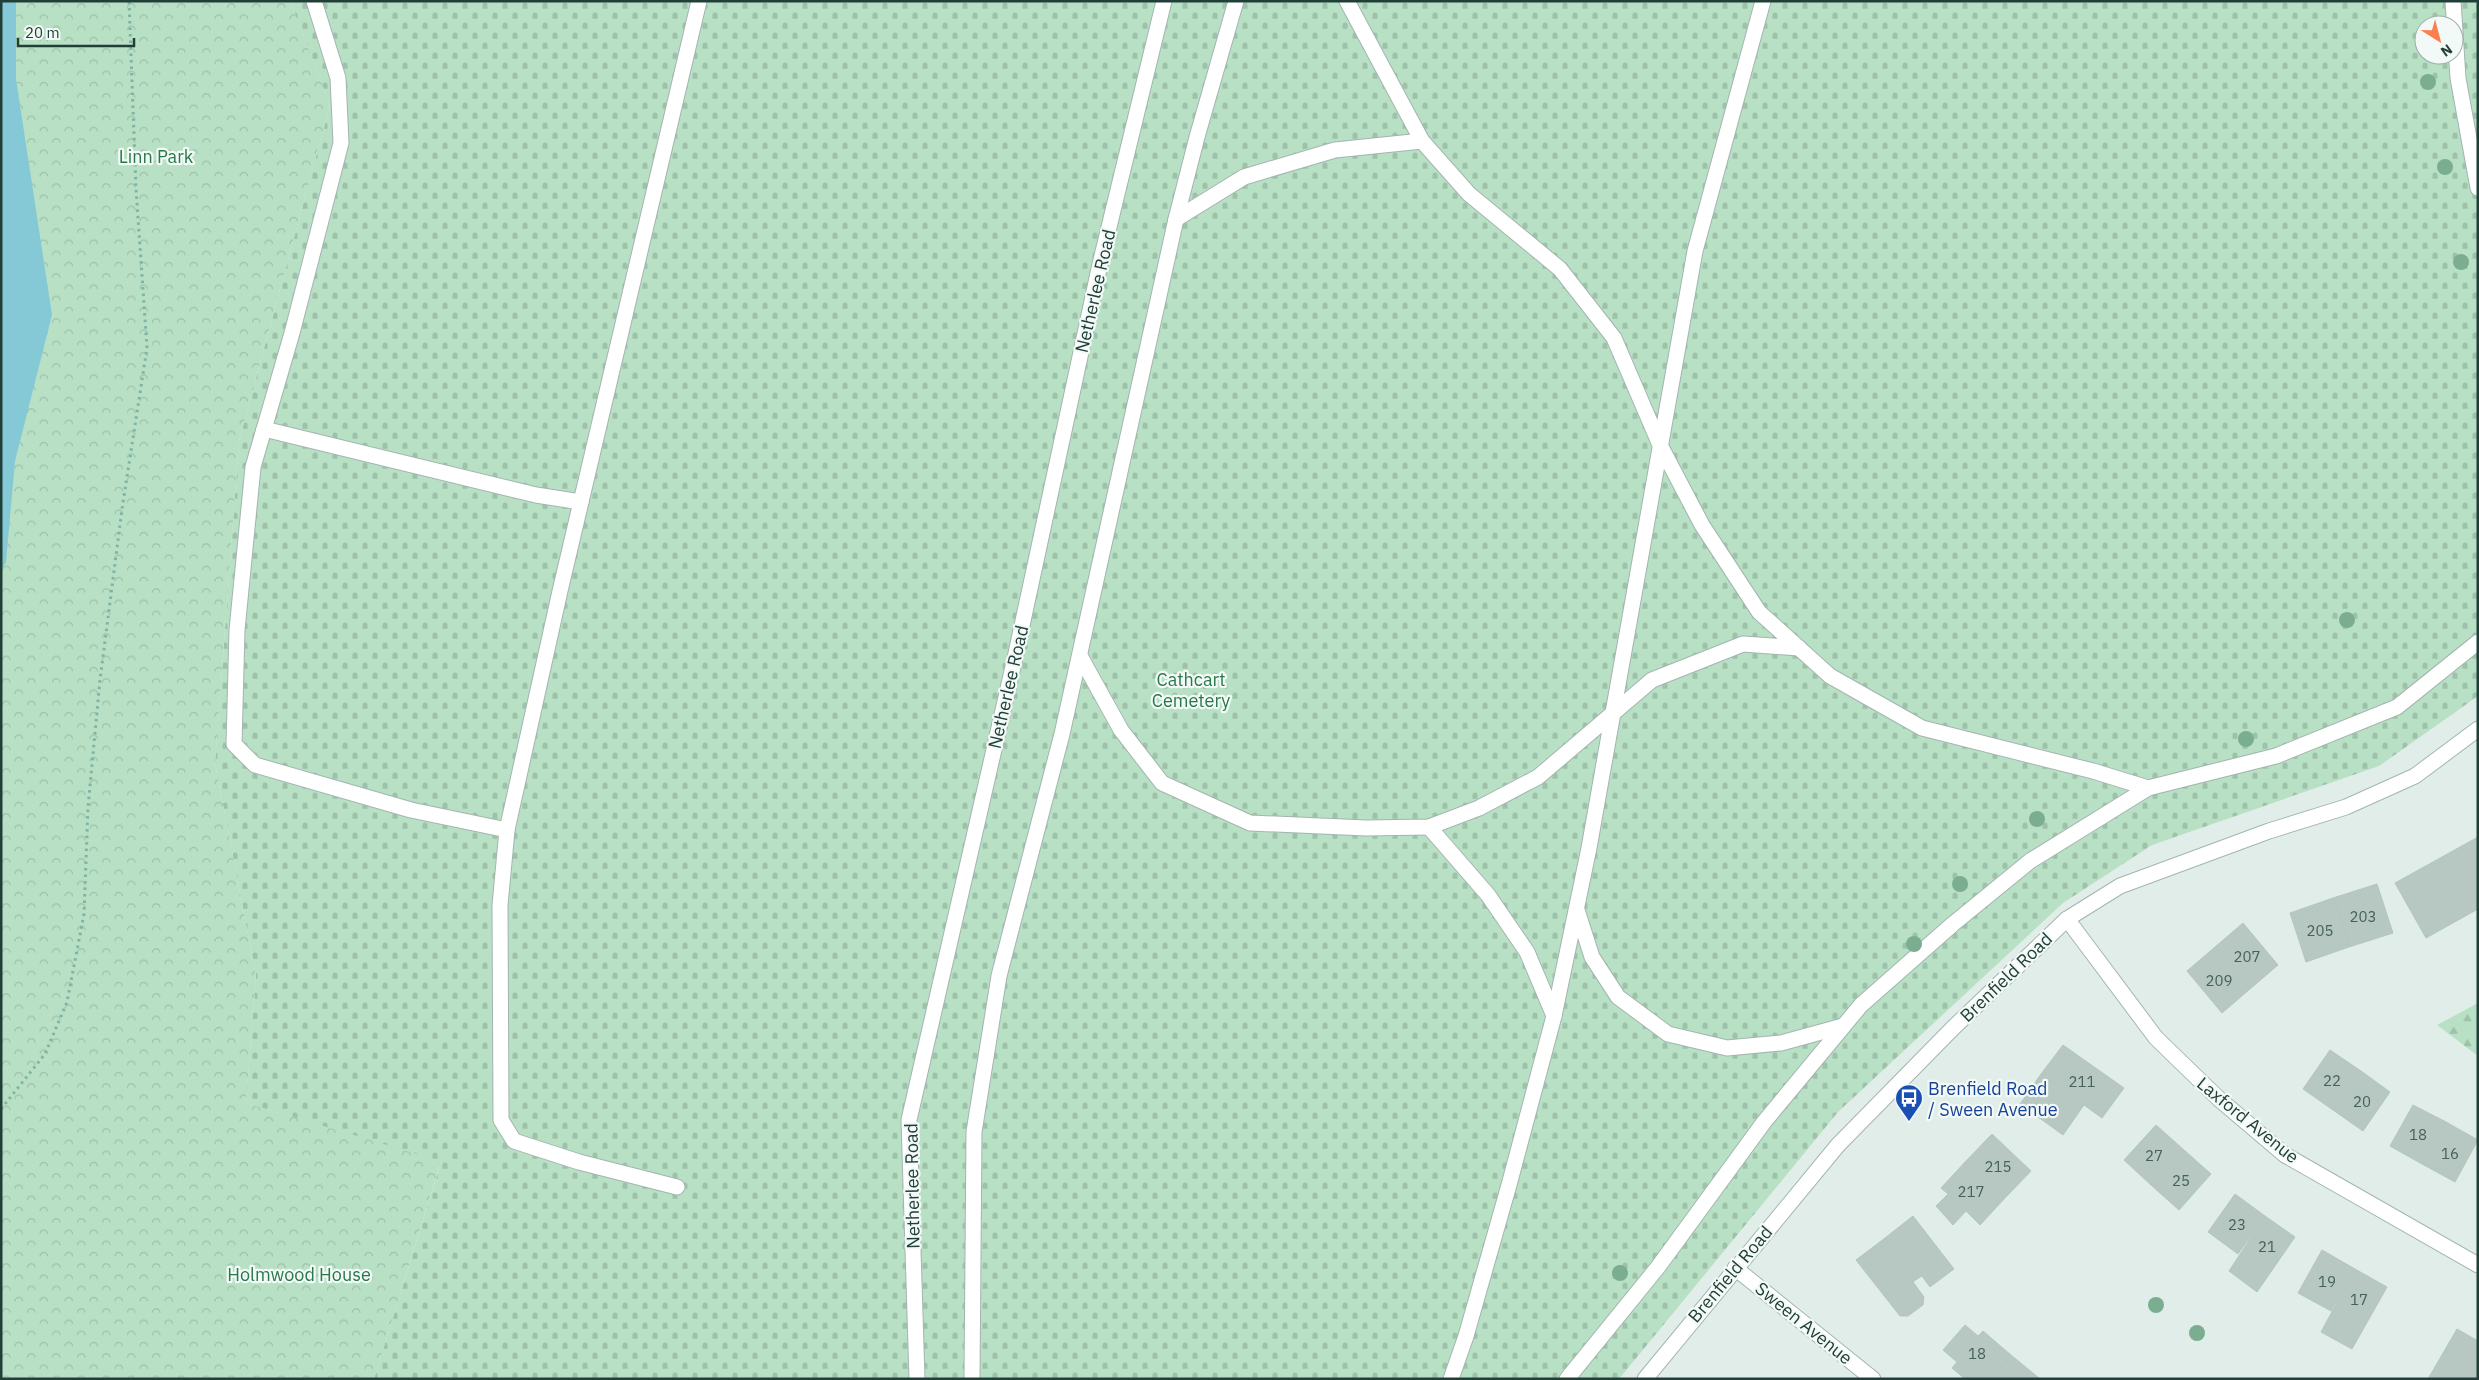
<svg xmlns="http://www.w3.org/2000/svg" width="2479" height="1380" viewBox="0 0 2479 1380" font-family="'IBM Plex Sans',sans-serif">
<defs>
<pattern id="forest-firs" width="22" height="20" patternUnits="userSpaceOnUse" patternTransform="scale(1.25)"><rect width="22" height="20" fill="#b8e0c4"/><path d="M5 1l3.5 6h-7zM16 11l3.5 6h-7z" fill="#9ec1a9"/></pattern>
<pattern id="cemetery-stones" width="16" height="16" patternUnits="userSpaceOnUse" patternTransform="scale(1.25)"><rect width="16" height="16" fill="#b8e0c4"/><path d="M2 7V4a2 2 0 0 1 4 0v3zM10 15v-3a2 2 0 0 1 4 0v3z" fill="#9ec1a9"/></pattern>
<pattern id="park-crowns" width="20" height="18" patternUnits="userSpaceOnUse" patternTransform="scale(1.25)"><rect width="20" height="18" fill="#b8e0c4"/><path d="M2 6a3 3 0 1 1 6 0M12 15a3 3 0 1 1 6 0" fill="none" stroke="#9ec1a9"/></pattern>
</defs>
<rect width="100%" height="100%" fill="#e1ede8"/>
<!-- forest -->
<polygon fill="url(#forest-firs)" points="2478,1003 2478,1056 2437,1025"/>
<!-- cemetery -->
<path fill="url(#cemetery-stones)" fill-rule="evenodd" d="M 290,1 L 2478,1 L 2478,696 L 2379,766 L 2152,845 L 2063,903 L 1838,1112 L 1619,1379 L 374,1379 L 441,1162 L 246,1103 L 256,976 L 215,763 L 239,441 L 330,105 ZM 2424,25 L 2454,25 L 2454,55 L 2424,55 Z"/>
<!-- park -->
<polygon fill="url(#park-crowns)" points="1,1 290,1 330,105 239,441 215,763 256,976 246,1103 441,1161 374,1379 1,1379"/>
<!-- water -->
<polygon fill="#85c8d6" points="1,1 16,1 16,79 52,315 15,461 6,562 1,570"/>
<!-- building -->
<g fill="#b6c8c1" stroke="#b3c7bf">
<polygon points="2478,837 2478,909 2426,938 2395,883"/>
<polygon points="2377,884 2393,933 2349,947 2333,898"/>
<polygon points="2333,898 2349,947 2306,962 2290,913"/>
<polygon points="2243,923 2278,965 2250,989 2215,947"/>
<polygon points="2215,947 2250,989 2222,1013 2187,971"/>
<polygon points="2063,1045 2124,1088 2102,1118 2041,1074"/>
<polygon points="2330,1050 2361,1071 2333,1110 2303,1089"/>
<polygon points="2361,1071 2390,1092 2363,1131 2333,1110"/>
<polygon points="2041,1074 2084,1105 2063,1135 2020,1104"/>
<polygon points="2413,1105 2446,1122 2422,1164 2390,1146"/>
<polygon points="2446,1122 2478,1140 2455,1182 2422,1164"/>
<polygon points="2156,1125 2184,1150 2151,1185 2124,1160"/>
<polygon points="1992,1134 2031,1171 2005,1198 1966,1161"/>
<polygon points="2184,1150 2211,1174 2179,1210 2151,1185"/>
<polygon points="1966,1161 2005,1198 1980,1225 1966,1211 1953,1225 1936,1206 1948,1194 1941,1188"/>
<polygon points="2235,1194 2265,1216 2238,1254 2208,1232"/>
<polygon points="1913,1216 1954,1269 1930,1287 1922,1276 1917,1279 1885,1238"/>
<polygon points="2265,1216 2295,1237 2257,1292 2229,1271"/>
<polygon points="1885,1238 1917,1279 1913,1282 1924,1297 1923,1305 1908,1316 1900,1316 1856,1260"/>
<polygon points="2322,1250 2355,1269 2331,1311 2298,1293"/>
<polygon points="2355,1269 2387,1287 2352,1349 2321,1332"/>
<polygon points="1965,1325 1978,1336 1983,1331 2011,1355 1991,1379 1965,1379 1952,1368 1957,1362 1943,1350"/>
<polygon points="2457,1329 2478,1341 2478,1379 2471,1379 2439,1360"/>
<polygon points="2011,1355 2039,1378 2039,1379 1991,1379"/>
<polygon points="2439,1360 2471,1379 2428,1379"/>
</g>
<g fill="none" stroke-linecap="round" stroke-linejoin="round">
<!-- service casing -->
<g stroke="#a3b5b0" stroke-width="17">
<g id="service">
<polyline points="314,1 338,78 341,143 292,333 253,467 237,630 234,744 255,765 411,810 507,830"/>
<polyline points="1347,1 1422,141 1469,194 1560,269 1614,338 1660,445 1702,525 1759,612 1830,676 1922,728 2093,771 2148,788"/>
<polyline points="2453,1 2458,78 2478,188"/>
<polyline points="1176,219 1244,177 1335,150 1422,141"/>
<polyline points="264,429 536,495 581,502"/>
<polyline points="1080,656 1121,730 1162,783 1250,823 1366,828 1429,827 1479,808 1538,777 1652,680 1743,644 1799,648"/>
<polyline points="1429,827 1488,895 1527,952 1554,1016"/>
<polyline points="1577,910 1592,957 1618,997 1668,1034 1727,1048 1781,1043 1843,1026"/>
<polyline points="677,1187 579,1162 514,1141 501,1120 500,905 507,830 560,591 699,1"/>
<polyline points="972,1379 974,1132 999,976 1062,734 1176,219 1197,137 1236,1"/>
<polyline points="1451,1379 1466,1336 1509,1185 1554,1016 1589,848 1695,251 1763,1"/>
<polyline points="1567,1379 1658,1267 1764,1122 1861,1005 1953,924 2030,861 2148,788 2276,756 2397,707 2478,642"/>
</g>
</g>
<!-- minor casing -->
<g stroke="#a3b5b0" stroke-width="17">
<g id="minor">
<polyline points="2067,919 2156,1038 2219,1099 2285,1155 2478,1265"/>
<polyline points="1735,1268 1873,1379"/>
<polyline points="917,1379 909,1120 1015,658 1100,264 1164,1"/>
</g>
</g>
<!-- tertiary casing -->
<g stroke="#a3b5b0" stroke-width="17">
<polyline id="tertiary" points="1645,1379 1838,1145 1954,1027 2067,919 2120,886 2269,831 2346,807 2415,776 2478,729"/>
</g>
<!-- path -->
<polyline stroke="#7fb3a4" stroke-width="3" stroke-dasharray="2.5 4" stroke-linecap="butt" points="1,1109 45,1054 67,1002 84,914 88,807 100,680 122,509 147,348 136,189 129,1"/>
<!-- service -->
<use href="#service" stroke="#fff" stroke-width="15"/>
<!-- minor -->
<use href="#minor" stroke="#fff" stroke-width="15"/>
<!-- tertiary -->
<use href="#tertiary" stroke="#fff" stroke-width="15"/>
</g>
<!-- trees -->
<g fill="#7bad91">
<circle cx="2428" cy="82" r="8"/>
<circle cx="2445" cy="167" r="8"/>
<circle cx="2461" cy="262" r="8"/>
<circle cx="2347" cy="620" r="8"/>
<circle cx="2246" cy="739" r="8"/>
<circle cx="2037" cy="819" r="8"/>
<circle cx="1960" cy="884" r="8"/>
<circle cx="1914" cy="944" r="8"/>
<circle cx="1620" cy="1273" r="8"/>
<circle cx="2156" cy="1305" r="8"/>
<circle cx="2197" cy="1333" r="8"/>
</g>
<!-- icons -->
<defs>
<g id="bus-pin" transform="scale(1.4375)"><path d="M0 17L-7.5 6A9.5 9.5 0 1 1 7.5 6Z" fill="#1a4fb4" stroke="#f2f9f6"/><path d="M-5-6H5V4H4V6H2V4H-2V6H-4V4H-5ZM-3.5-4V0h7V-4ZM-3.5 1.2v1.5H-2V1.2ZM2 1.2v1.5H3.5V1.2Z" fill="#fff"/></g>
</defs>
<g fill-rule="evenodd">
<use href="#bus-pin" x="1909" y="1098"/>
</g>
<g text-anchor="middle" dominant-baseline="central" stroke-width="4.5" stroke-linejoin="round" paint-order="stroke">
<!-- number labels -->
<g font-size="15" fill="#46615a">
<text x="2363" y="916">203</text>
<text x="2320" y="930">205</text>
<text x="2247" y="956">207</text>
<text x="2219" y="980">209</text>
<text x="2332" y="1080">22</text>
<text x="2082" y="1081">211</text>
<text x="2362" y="1101">20</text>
<text x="2418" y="1134">18</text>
<text x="2450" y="1153">16</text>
<text x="2154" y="1155">27</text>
<text x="1998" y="1166">215</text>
<text x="2181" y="1180">25</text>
<text x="1971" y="1191">217</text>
<text x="2237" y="1224">23</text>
<text x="2267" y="1246">21</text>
<text x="2327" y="1281">19</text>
<text x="2359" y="1299">17</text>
<text x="1977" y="1353">18</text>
</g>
<!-- park labels -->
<g font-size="18" fill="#277949" stroke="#f2f9f6">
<text x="156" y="156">Linn Park</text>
<text x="1191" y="679">Cathcart<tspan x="1191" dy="21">Cemetery</tspan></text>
<text x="299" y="1274">Holmwood House</text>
</g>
<!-- street labels -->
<g font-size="18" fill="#203f38" stroke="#f2f9f6">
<text transform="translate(1095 291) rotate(-77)">Netherlee Road</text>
<text transform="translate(1008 687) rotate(-77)">Netherlee Road</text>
<text transform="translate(2006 977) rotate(-44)">Brenfield Road</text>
<text transform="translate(2248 1120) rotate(39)">Laxford Avenue</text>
<text transform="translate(912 1186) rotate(-91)">Netherlee Road</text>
<text transform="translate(1730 1274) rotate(-50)">Brenfield Road</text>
<text transform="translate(1804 1323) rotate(39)">Sween Avenue</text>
</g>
<!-- transit labels -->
<g font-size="18" fill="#164399" stroke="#f2f9f6" text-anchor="start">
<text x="1928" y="1088">Brenfield Road<tspan x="1928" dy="21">/ Sween Avenue</tspan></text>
</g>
</g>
<!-- border -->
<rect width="2479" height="1380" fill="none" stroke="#203f38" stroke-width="5"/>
<!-- north arrow -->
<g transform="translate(2439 40) rotate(144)"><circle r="24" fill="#f2f9f6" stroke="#9eafaa"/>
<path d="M0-4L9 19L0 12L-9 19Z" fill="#fd7f50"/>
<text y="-8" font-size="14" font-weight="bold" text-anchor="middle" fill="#203f38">N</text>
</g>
<!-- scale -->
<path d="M18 38v8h116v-8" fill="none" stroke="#203f38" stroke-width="2.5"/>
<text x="25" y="38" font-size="15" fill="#203f38" stroke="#f2f9f6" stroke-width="4" paint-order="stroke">20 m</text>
</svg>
